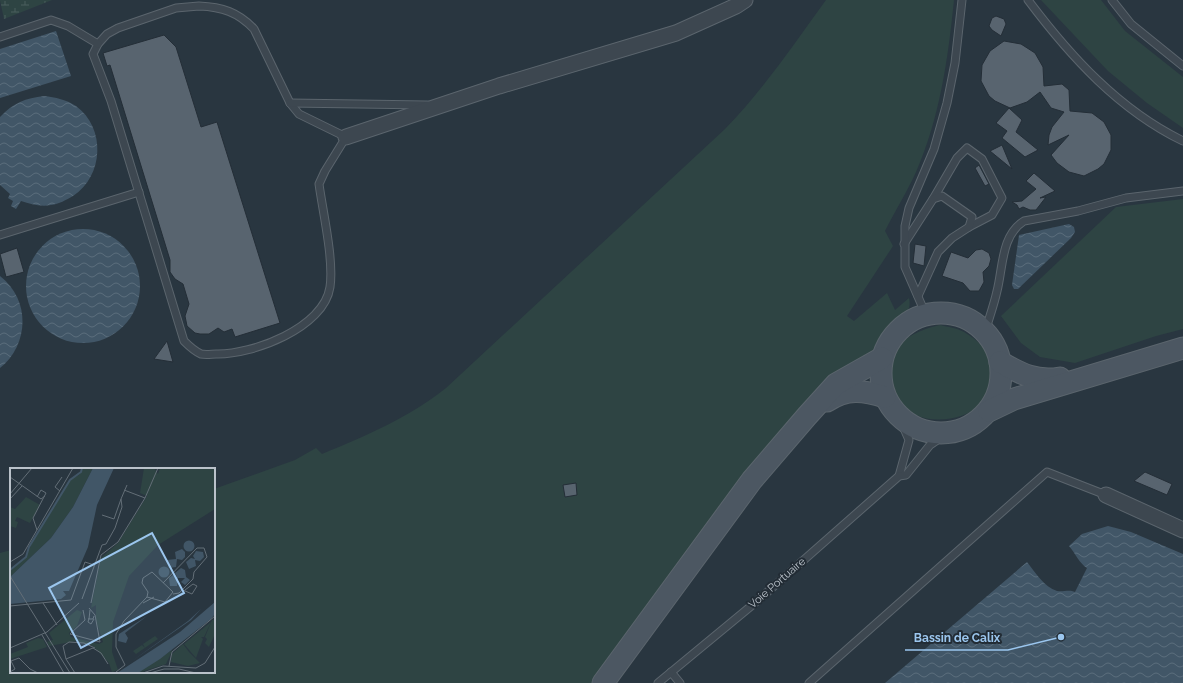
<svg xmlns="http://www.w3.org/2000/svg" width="1183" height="683" viewBox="0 0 1183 683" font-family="Raleway,sans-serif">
<defs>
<pattern id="wetland-marsh" width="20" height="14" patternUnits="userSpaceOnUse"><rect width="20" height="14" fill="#2e4443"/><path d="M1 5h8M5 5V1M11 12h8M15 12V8" fill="none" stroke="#4a5d5d"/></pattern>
<pattern id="water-waves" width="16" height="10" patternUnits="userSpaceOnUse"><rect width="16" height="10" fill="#415667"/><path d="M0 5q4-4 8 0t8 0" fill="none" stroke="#5a6d7b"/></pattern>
</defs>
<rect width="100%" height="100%" fill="#293640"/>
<!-- green -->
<g fill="#2e4443">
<path d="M 826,0 L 954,0 C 948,59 940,117 916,172 C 907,192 895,211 885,231 L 893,246 L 847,316 L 854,321 L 887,293 L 895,310 L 909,298 C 913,315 897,321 888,332 C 883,337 880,343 877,349 L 594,683 L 0,683 L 0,553 L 11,550 L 11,672 L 214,672 L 214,489 L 295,460 L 316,448 L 322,454 C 366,436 408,418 446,388 L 725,129 C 763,90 794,44 826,0 Z"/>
<polygon points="1041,0 1101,0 1125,31 1183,77 1183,128 1147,103 1108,71"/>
<polygon points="1183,199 1183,329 1156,336 1075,363 1040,357 1021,343 1001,316 1116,207"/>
<path d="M 940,325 C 948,327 957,328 964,332 C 992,348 1006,378 981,404 C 967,419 935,424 916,415 C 906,410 899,399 894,390 C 874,353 908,332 940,325 Z"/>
</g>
<!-- wetland -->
<polygon fill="url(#wetland-marsh)" points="0,0 52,0 4,19"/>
<!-- water -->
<g fill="url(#water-waves)">
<polygon points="56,31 71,76 0,98 0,49"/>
<path d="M 44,96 C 55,97 67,100 76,106 C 106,128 104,176 73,196 C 66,200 59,204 51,205 C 40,207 31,204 21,201 L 16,209 L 11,206 L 13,201 L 8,198 L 10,194 L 0,185 L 0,117 C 13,103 26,98 44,96 Z"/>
<polygon points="1069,224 1074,227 1075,232 1071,238 1018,289 1014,289 1012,285 1019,235"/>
<circle cx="83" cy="286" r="57"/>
<path d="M 0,276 C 31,300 29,345 0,368 Z"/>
<path d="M 1108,526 L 1131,532 L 1183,554 L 1183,683 L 885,683 L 1027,562 C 1035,572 1044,587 1057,591 C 1064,592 1069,589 1075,592 L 1087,568 C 1080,564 1075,553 1069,546 L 1082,534 Z"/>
</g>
<!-- building -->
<g fill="#58646f" stroke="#242e37">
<polygon points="996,16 1004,19 1006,24 1001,36 992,30 989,26 992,18"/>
<polygon points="164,35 176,47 201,127 217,122 280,323 235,337 232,329 224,332 218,328 209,334 200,334 195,333 187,326 185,316 189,304 183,284 175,279 170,272 170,260 110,65 107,66 103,53"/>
<polygon points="1004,41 1021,44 1035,53 1043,67 1044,86 1062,84 1069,90 1070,111 1092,113 1104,122 1111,135 1111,150 1104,164 1098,169 1084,176 1069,172 1057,163 1051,155 1069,135 1048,145 1049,135 1052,127 1064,112 1051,108 1040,92 1027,102 1010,108 995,101 989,96 981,81 982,65 990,51"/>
<polygon points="1009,108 1022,120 1016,132 1038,150 1025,157 1002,138 1007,131 996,123"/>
<polygon points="1002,145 1012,169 990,151"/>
<polygon points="979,165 989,184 985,186 975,168"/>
<polygon points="1034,173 1055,191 1040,198 1046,197 1036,210 1030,210 1023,207 1019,209 1017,205 1012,202 1022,201 1036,189 1026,181"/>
<polygon points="915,244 926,246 924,266 913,263"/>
<polygon points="17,248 24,272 6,277 0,254"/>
<polygon points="982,249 989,253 991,259 989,266 983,272 984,282 979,291 970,291 963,283 942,276 951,252 968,258 976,250"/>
<polygon points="167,341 173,362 154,359"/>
<polygon points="1145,472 1172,484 1167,495 1134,481"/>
<polygon points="576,483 577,495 565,497 563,485"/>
</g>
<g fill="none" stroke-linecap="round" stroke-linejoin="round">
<!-- lane casing -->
<g stroke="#5b656d" stroke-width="9">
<g id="lane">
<path d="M 1028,0 C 1070,56 1119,110 1183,141"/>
<polyline points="1112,0 1131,24 1183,66"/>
<path d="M 199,6 C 222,7 238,12 254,29 L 290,103 L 299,114 L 346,137 L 325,171 L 319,184 C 323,213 334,260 330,287 C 324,328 252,355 216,354 C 212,354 206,355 201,354 C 194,351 190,347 184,341 L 111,101 L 93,54 L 98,44 L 107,34 L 118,28 L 176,8 Z"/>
<polyline points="0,37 51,20 68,26 98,44"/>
<polyline points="290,103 427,105"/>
<polyline points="933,199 957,158 967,148 982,159 1002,198 992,215 969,227"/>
<polyline points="0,235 139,192"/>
<polyline points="904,244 933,199 942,196 972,217 969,227 952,238 938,252 918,296"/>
<polyline points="926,315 905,267 905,226 909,208 934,149 947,103 955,63 962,0"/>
<path d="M 985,332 C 989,318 994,305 997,291 C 1003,268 1001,235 1024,221 L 1078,211 L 1126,198 L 1183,191"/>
<polyline points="899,417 909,440 899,476"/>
<polyline points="671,672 680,683"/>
<polyline points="658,683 756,602 899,476 906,475 930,445 946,434"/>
<polyline points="809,683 1047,472 1106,495"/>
</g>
</g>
<!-- street casing -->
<g stroke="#5b656d" stroke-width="17">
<g id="street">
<polyline points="346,137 499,86 676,33 736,6 745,0"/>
<polyline points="1106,495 1183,530"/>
</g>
</g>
<!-- secondary casing -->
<g stroke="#5b656d" stroke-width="23">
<g id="secondary">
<circle cx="941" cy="373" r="60"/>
<path d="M 1000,362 C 1021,374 1036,382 1060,378"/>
<path d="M 827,401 C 847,388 863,390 885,397"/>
<polyline points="989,411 1014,399 1183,348"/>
<polyline points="603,683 752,480 807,416 836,384 882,358"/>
</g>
</g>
<!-- lane -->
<use href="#lane" stroke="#3d4750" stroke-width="7"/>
<!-- street -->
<use href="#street" stroke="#3d4750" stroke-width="15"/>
<!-- secondary -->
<use href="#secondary" stroke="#4c5762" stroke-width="21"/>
</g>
<g text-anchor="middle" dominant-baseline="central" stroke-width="4" stroke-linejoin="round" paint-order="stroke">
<!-- street labels -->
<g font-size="11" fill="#bac2ca" stroke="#222c35">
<text transform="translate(777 583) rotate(-41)">Voie Portuaire</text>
</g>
</g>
<!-- overview -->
<g transform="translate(10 468)">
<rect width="205" height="205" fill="#293640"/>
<path d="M 73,0 L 83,0 L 63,39 L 41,70 L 0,109 L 0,103 L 16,89 L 24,70 L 59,12 L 69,7 ZM 134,0 L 144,0 L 148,6 L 150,0 L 205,0 L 205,41 L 148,77 L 119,108 L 103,154 L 102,184 L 108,202 L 102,204 L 99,195 L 83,178 L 66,173 L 39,178 L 37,174 L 43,172 L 39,165 L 67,142 L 72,144 L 67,158 L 59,165 L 61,169 L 89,176 L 93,174 L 86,152 L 86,137 L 81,140 L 91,90 L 108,75 L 137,28 L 130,25 ZM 202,152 L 205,152 L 205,166 L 199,179 L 195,175 L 197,171 L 195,169 ZM 201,154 L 194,169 L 191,169 L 193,171 L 186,190 L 174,176 ZM 28,170 L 33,171 L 37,179 L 0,191 L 0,186 L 18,179 L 16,175 ZM 173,176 L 179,184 L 190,195 L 178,198 L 161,194 L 162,186 ZM 162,183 L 156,196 L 128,205 L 162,182 Z" fill="#2e4443"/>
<path d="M 16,29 L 30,37 L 20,55 L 7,49 L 5,53 L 8,54 L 6,60 L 0,58 L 0,39 L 5,41 Z" fill="#2e4443"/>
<path d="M 145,168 L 148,171 L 142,175 L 126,186 L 123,183 L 132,177 L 135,180 L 133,176 Z" fill="#2e4443"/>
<path d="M 83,0 L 104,0 L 87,37 L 78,79 L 59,123 L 53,123 L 56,127 L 51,131 L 0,136 L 0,109 L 41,70 L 63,39 ZM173.5 78a5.5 5.5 0 1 1 11 0a5.5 5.5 0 1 1-11 0ZM 172,81 L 175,84 L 175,89 L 172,92 L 167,91 L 166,99 L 159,100 L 157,92 L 166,91 L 165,84 ZM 186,83 L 193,84 L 194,89 L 190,93 L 185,92 L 186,98 L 179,101 L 176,94 L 181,90 L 185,91 L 183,88 ZM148.5 104a5.5 5.5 0 1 1 11 0a5.5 5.5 0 1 1-11 0ZM 171,100 L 175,102 L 176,109 L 180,112 L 175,117 L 171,114 L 175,110 L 168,110 L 167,118 L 160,118 L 159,110 L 163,107 L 167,109 L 165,105 ZM 205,134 L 205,146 L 201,151 L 150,191 L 128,205 L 107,205 L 170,164 ZM 191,141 L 181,152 L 122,193 L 178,153 ZM 137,148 L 115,165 L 118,170 L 116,175 L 108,173 L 109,166 Z" fill="#415667"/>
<path fill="none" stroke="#415667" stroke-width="2" d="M 0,102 L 16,89 L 19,79 L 60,12 L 71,4 L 72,0"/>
<path fill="none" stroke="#636e77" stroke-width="1" d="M 0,9 L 31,31 L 35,28M 114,22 L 135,30M 50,23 L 45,19 L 52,9M 0,26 L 22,0M 27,29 L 31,22 L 36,25 L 23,50 L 27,62M 0,31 L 12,18M 92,47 L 104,51 L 111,31M 0,94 L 13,86 L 63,0M 0,108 L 60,205M 153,115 L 187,80 L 194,80 L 197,89 L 184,104 L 183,111 L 169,125 L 163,126M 173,122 L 182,126 L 187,118 L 183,116 L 175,122M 72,131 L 92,77 L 96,76 L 105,60 L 112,39 L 111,31 L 117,17M 33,135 L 47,157M 81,135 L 91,87 L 108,74 L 135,30 L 148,0M 133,135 L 144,129M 0,138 L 61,132 L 75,94 L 84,97M 73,142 L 75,152 L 60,166 L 90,174 L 85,147 L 79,140M 80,142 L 79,151 L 83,151 L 84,148M 79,150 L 78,154 L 81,156 L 84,151M 32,167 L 54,205M 0,180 L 37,164 L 69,135M 56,191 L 53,178 L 59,174 L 74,175 L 85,180M 159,198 L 162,184 L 205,148M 169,201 L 186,205M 0,204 L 5,201 L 1,193 L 9,190 L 20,201 L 28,205M 106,204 L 115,197 L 106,179 L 106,166 L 114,153 L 137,129 L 138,124 L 132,115 L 133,110 L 142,104 L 163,124 L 155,134 L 137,129M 65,205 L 56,191 L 83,180 L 91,185 L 98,196M 133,205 L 153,198 L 186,200 L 195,195 L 205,179M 140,205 L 154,201 L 169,201"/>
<path fill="#9bc6ee" fill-opacity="0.15" stroke="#9bc6ee" stroke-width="2" d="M 142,65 L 174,125 L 71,180 L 39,120 Z"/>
<rect width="205" height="205" fill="none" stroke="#bac2ca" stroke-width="2"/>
</g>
<!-- callouts -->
<path fill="none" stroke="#9bc6ee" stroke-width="1.5" d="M1061 637L1008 650H905"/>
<circle fill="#9bc6ee" stroke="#222c35" stroke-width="1.5" cx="1061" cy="637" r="4"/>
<g font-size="12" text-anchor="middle" font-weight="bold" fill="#9bc6ee" stroke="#222c35" stroke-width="4" stroke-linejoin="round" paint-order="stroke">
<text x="957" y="642">Bassin de Calix</text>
</g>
</svg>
